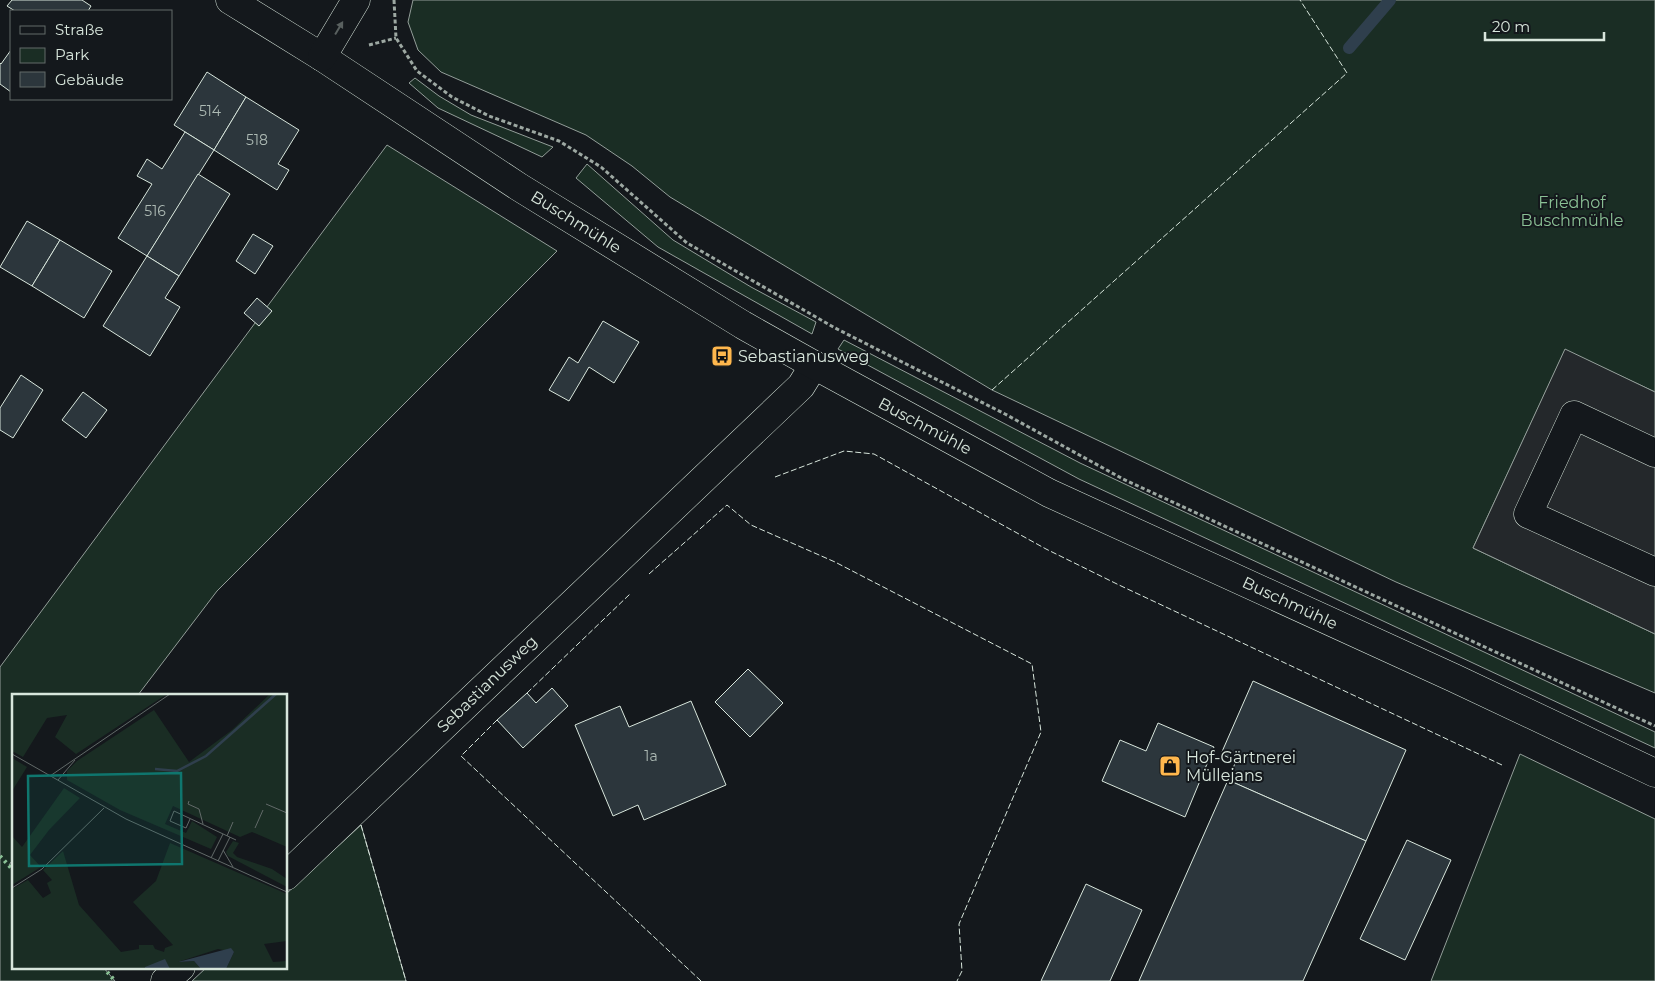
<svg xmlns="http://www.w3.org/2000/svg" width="1655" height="981" viewBox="0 0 1655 981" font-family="Montserrat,sans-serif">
<rect width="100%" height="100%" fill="#14181c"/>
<!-- green -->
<g fill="#1a2d24" stroke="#939e99">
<polygon points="413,0 1655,0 1655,392 1565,350 1473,548 1655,634 1655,693 1396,582 992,390 670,197 632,166 586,135 441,72 418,50 408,22"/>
<polygon points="415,78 439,96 471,115 553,147 542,157 438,108 409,83"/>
<polygon points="387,145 557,251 217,591 138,695 14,695 14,858 9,865 14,871 14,967 103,967 115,981 0,981 0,667"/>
<polygon points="587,164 673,240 751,287 816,322 812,334 658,247 576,178"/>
<polygon points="844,340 1080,463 1655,732 1655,748 1079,479 838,349"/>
<polygon points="1520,754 1655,819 1655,981 1431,981"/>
<polygon points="361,825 406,981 192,981 207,967 286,967 286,894"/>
</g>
<!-- parking -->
<polygon fill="#24282b" stroke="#939e99" points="1565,349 1655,392 1655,634 1473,548"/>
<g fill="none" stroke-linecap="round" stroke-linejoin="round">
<!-- stream -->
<polyline stroke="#2f3f4d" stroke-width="12" points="1349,48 1390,0"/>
</g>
<!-- building -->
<g fill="#2c363c" stroke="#d8e6dc">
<polygon points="12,0 82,0 91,6 88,11 15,11 7,6"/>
<polygon points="11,50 11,92 0,84 0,63 1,64"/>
<polygon points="207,72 246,97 214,150 174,125"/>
<polygon points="246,97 299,130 278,164 289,170 277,190 214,150"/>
<polygon points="185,132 214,150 147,256 118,238 152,184 137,176 147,159 162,169"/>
<polygon points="198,174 230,194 179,276 147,256"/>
<polygon points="27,221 60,240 32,286 0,267"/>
<polygon points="253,234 273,246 255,274 236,261"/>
<polygon points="60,240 112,271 84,318 32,286"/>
<polygon points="147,256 179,276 165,298 180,307 150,356 103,326"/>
<polygon points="257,298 272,311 259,326 244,313"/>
<polygon points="603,321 639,342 614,383 589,367 569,401 549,390 569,357 578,363"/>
<polygon points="21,375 43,390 13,438 0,430 0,408"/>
<polygon points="83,392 107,410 86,438 62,420"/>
<polygon points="748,669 783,703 750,737 715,702"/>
<polygon points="1253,681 1406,750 1366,841 1228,780 1236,761 1221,754"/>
<polygon points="552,688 568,706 523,748 497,720 527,693 536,703"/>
<polygon points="691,701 726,785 644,820 638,805 613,816 575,725 620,706 629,727"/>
<polygon points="1158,723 1214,747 1185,817 1102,781 1120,740 1146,751"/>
<polygon points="1228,780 1366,841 1303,981 1139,981"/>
<polygon points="1407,840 1451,860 1405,960 1360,939"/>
<polygon points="1086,884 1142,910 1110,981 1041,981"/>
</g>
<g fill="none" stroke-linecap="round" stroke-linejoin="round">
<!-- minor casing -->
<g stroke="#d8e6dc" stroke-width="29">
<g id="minor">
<polyline points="1655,453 1574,415 1528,514 1655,572"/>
<polyline points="286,876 801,386 814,365"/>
<polyline points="165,981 181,967"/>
</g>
</g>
<!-- major casing -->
<g stroke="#d8e6dc" stroke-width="29">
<g id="major">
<polyline points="230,0 322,57 519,187 743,325 814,365 1049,493 1454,678 1655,773"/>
<polyline points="322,57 356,0"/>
</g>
</g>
<!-- path -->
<g stroke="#9da8a2" stroke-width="3" stroke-dasharray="4 2.5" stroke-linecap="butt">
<polyline points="394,0 396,38 417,71 452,97 489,116 559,141 601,167 687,243 835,328 1005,414 1123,479 1655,726"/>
<polyline points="369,45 396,38"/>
</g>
<!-- minor -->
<use href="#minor" stroke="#14181c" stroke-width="28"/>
<!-- major -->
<use href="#major" stroke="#14181c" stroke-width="28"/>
<!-- hedge -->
<g stroke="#8ac095" stroke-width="4" stroke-dasharray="2.5 4" stroke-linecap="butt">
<polyline points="0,856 14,871"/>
<polyline points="103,967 115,981"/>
</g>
<!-- fence -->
<g stroke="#d8e6dc" stroke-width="1" stroke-dasharray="6 2.5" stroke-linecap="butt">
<polyline points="992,390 1347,73 1300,0"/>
<polyline points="775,477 844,451 874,454 1046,549 1119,585 1502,765"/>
<polyline points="649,574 727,505 751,525 835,562 1032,664 1041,732 959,924 962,971 957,981"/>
<polyline points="527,693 630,594"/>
<polyline points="497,720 461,756 701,981"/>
<polyline points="361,825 406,981"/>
</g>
</g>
<!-- one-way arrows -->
<defs><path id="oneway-solid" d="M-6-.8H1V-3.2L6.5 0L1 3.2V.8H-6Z" transform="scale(1.25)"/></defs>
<use fill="#59605f" href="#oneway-solid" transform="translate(339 28) rotate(-59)"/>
<!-- icons -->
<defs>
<g id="bus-square" transform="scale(1.125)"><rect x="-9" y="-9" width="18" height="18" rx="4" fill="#ffb74d" stroke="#14181c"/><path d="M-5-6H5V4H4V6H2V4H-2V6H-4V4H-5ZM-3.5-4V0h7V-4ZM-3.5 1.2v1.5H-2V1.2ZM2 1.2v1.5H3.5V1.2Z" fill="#111"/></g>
<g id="shop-square" transform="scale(1.125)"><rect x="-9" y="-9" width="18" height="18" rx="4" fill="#ffb74d" stroke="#14181c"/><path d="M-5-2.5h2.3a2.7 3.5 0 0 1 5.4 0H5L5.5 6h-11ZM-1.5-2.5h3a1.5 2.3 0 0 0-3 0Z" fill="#111"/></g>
</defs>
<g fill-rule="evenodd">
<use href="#bus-square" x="722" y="356"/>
<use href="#shop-square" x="1170" y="766"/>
</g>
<g text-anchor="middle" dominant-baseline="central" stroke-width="4" stroke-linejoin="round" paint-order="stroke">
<!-- number labels -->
<g font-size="14" fill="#adbab4">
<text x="210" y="111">514</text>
<text x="257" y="140">518</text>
<text x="155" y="211">516</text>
<text x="651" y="756">1a</text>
</g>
<!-- park labels -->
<g font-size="16" fill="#8ac095" stroke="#14181c">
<text x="1572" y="202">Friedhof<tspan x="1572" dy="18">Buschmühle</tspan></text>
</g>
<!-- street labels -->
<g font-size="16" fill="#d8e6dc" stroke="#14181c">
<text transform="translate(576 222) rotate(32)">Buschmühle</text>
<text transform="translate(925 426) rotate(28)">Buschmühle</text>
<text transform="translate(1290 603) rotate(25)">Buschmühle</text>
<text transform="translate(487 684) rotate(-44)">Sebastianusweg</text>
</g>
<!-- poi labels -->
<g font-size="16" fill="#d8e6dc" stroke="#14181c" text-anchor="start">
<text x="738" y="356">Sebastianusweg</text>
<text x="1186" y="757">Hof-Gärtnerei<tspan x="1186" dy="18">Müllejans</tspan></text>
</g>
</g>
<!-- overview -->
<g transform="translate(12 694)">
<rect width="275" height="275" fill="#14181c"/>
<path d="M 0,0 L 155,0 L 64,60 L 43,43 L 55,21 L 35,24 L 11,63 L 0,57 ZM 258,0 L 275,0 L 275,153 L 240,138 L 228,143 L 161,112 L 153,130 L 174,139 L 180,127 L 205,143 L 199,155 L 108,116 L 55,86 L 55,77 L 65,67 L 142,16 L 177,68 L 220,36 ZM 0,64 L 15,73 L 0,97 ZM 52,94 L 68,104 L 37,136 L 18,161 L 29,173 L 0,191 L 0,142 L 10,153 ZM 221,147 L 227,149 L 221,159 L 225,163 L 260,175 L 275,185 L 275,193 L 216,162 L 214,158 ZM 158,149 L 275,200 L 275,247 L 252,250 L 261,268 L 275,267 L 275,275 L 214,275 L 222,258 L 206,255 L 166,268 L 182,267 L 189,275 L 0,275 L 0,195 L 16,186 L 31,204 L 39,199 L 35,189 L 40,186 L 31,176 L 51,157 L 67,211 L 109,258 L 127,255 L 127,251 L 141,251 L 143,255 L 152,258 L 153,254 L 161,251 L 121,208 L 144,187 Z" fill="#1a2d24"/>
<path d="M 219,254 L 222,258 L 214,275 L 189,275 L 182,267 L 166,268 ZM 153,265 L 158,275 L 133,275 L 133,273 Z" fill="#2f3f4d"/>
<path fill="none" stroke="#2f3f4d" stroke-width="2.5" d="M 143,75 L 165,77 L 194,62 L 264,0"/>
<path fill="none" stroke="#626a69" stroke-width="1" d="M 0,60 L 114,125 L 275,198M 38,82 L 158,0M 46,86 L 63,66M 177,107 L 176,110 L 187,115 L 191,130M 254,110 L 275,119M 178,125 L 174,134 L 158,127 L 162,117 L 224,146M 243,134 L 251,116M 215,142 L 221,128M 211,156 L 221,173M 199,164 L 211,140M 206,167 L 218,143M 0,194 L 30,175 L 92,114"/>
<path fill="#0f766e" fill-opacity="0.15" stroke="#0f766e" stroke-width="2.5" d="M 169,79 L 170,170 L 17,172 L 16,82 Z"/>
<rect width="275" height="275" fill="none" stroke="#d8e6dc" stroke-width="2.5"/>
</g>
<!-- legend -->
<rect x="10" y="10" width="162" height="90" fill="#14181c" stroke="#626a69"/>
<rect x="20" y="26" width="25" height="8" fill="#14181c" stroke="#626a69"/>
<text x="55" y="35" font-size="15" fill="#d8e6dc">Straße</text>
<rect x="20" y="48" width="25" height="15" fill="#1a2d24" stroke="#626a69"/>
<text x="55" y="60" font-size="15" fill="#d8e6dc">Park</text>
<rect x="20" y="72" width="25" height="15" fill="#2c363c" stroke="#626a69"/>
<text x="55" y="85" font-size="15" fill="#d8e6dc">Gebäude</text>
<!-- scale -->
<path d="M1485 32v8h119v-8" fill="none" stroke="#d8e6dc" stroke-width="2.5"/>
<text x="1492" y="32" font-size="15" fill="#d8e6dc" stroke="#14181c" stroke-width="4" paint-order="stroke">20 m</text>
</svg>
